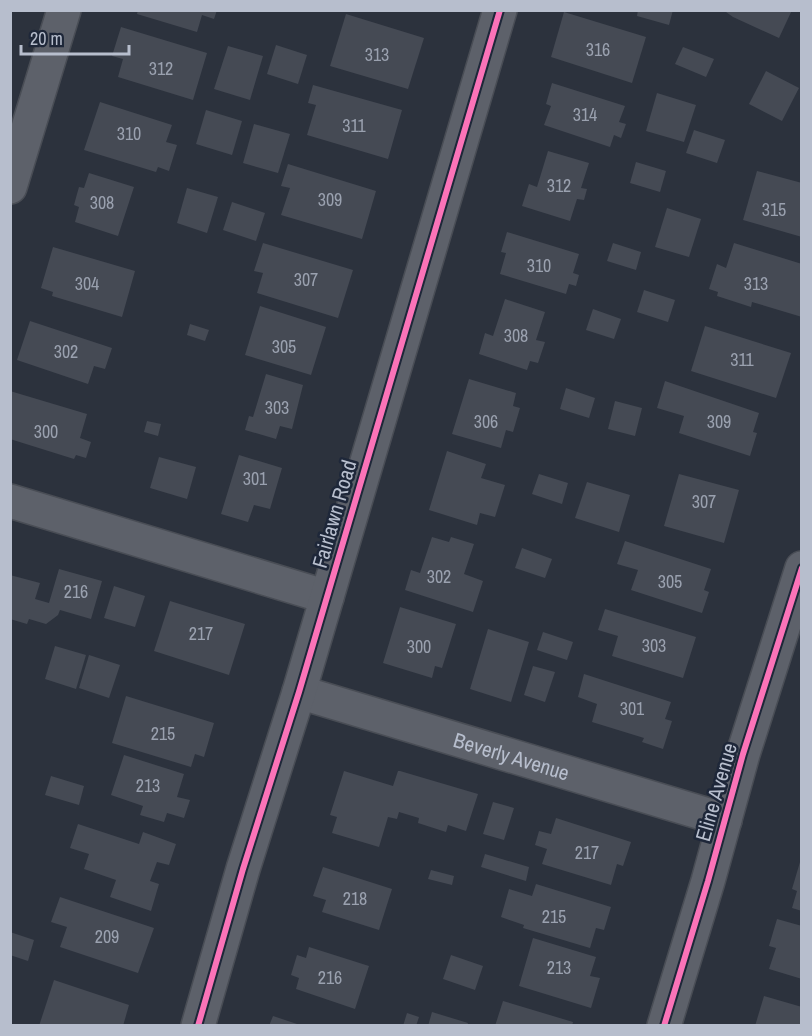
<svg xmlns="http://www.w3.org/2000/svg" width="812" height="1036" viewBox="0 0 812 1036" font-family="'Archivo Narrow',sans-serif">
<rect width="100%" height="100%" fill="#2c323d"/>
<!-- building -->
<g fill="#454a54">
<polygon points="138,10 217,10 214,19 202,15 197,32 137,14"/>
<polygon points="638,10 673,10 669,25 637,16"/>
<polygon points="727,10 792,10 779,38 733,17 726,12"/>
<polygon points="564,12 646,37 632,83 551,57"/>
<polygon points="346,14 424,38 408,89 330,66"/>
<polygon points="121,27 207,53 193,100 118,77 123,59 112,56"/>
<polygon points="276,45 307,55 298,84 267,74"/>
<polygon points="228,46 263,56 250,100 214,89"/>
<polygon points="683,47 714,59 706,77 675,64"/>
<polygon points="766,71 799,88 782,121 749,104"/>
<polygon points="552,83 625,106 619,122 626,124 621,138 614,135 610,147 544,125 551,106 546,104"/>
<polygon points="313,85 402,110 388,159 307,135 316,105 308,103"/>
<polygon points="657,93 696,105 684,142 646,131"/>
<polygon points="100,102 172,125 166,142 177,145 169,171 158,167 156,172 84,150"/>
<polygon points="206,110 242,121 232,155 196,144"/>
<polygon points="254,124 290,134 278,173 243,163"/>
<polygon points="694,130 725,140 717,163 686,153"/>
<polygon points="548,151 589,163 581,188 587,189 584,200 577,199 570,221 522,206 529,184 537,187"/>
<polygon points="636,162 666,171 660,192 630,183"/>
<polygon points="288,164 376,191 362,239 281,215 290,188 281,186"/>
<polygon points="757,171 802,183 802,237 743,220"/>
<polygon points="89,173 134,187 118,236 75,222 79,207 74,205 77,194 79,187 84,188"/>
<polygon points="187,188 218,197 207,233 177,223"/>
<polygon points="232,202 265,213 256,241 223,230"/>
<polygon points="667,208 701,219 689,257 655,247"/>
<polygon points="507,232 579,254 573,273 579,275 576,286 569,284 566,294 500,274 506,253 501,252"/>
<polygon points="263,243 353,270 338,318 257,293 263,273 254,271"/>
<polygon points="613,243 641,252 636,270 607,261"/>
<polygon points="734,243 802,264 802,317 752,302 751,307 717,296 718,292 709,289 717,264 726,268"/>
<polygon points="53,247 135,271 122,317 52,296 53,292 41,288"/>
<polygon points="644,290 675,300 668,322 637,312"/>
<polygon points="505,299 545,312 536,340 545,342 538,363 530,361 527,370 479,354 485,333 493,336"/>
<polygon points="260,306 326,327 311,375 245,355"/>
<polygon points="593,309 621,319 614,339 586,330"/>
<polygon points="30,321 112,348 105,369 94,366 88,384 17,360"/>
<polygon points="190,324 209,330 205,341 187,335"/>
<polygon points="705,326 791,353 776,398 691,371"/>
<polygon points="266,374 303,385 292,429 280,426 276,439 245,430 249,416 253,417"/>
<polygon points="469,379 516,393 513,406 520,408 513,432 506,430 501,448 452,434"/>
<polygon points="665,381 759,413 753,432 757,433 750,456 679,433 684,416 657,408"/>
<polygon points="566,388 595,398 589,418 560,409"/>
<polygon points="10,391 87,414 80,438 91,442 86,458 76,455 74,459 10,439"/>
<polygon points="615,401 642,408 635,436 608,429"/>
<polygon points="147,421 161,424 158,436 144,432"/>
<polygon points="447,451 486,464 481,478 505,485 495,517 480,513 477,525 429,510"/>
<polygon points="239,455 282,468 270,509 254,505 248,522 221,514"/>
<polygon points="159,457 196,467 187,499 150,488"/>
<polygon points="539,474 568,483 562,504 532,494"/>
<polygon points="679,474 739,490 724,543 664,526"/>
<polygon points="587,482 630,495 619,532 575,518"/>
<polygon points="432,537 449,542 451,537 474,544 464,574 483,581 473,612 405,590 411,570 420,573"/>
<polygon points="625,541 711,569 704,590 709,592 702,613 631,590 638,570 617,564"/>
<polygon points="522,548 552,559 545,578 515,568"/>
<polygon points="59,569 102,581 91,619 60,610 58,615 46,624 29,619 27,624 10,619 10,575 40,583 35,599 49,603"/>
<polygon points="114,586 145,596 135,627 104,618"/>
<polygon points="170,601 245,624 229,675 154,651"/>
<polygon points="400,607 456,624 442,668 435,666 432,678 383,663"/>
<polygon points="605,609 696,637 683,678 612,656 618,636 598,630"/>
<polygon points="488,629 529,642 511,702 470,689"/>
<polygon points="543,632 573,642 567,660 537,650"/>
<polygon points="55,646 86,655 76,689 45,679"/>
<polygon points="89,655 120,665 109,698 79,688"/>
<polygon points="533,666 555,672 545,702 524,695"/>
<polygon points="584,674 671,702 665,719 672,721 663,749 642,742 644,738 592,722 597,704 578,697"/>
<polygon points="126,696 214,723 204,757 195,754 191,767 112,743"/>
<polygon points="124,755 184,774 177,797 190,800 184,818 167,813 164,822 140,815 143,806 111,795"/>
<polygon points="344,771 393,786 398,771 400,771 478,794 466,831 448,825 446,832 418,823 419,818 399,812 397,819 388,817 379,847 332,833 337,817 330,815"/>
<polygon points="51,776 84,786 79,805 45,795"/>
<polygon points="493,802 514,808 504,840 483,834"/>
<polygon points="556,818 631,842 623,866 617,864 611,885 542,864 547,849 535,845 539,831 551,834"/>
<polygon points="78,824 139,844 143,832 176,844 169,865 157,862 150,881 159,884 151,911 110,897 116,880 84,869 89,854 70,848"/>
<polygon points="485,854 529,867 526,881 481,867"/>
<polygon points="800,862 802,862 802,911 792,908 797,891 792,889"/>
<polygon points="323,867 392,889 379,930 322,912 326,900 313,896"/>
<polygon points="431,870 454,876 452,885 428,879"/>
<polygon points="536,884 611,907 604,930 596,928 590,948 523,928 524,925 501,917 509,889 532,896"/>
<polygon points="60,897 154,928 138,973 60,947 67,927 51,922"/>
<polygon points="777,919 802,926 802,979 769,969 776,948 769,946"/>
<polygon points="10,932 34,940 28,961 10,955"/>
<polygon points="533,938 596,957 590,976 600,978 591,1008 519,986"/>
<polygon points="309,947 369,966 355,1009 296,989 299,978 291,975 297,955 306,958"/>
<polygon points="451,955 483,966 475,990 443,979"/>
<polygon points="54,980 129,1005 123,1026 39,1026"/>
<polygon points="764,996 802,1007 802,1026 755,1026"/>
<polygon points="503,1001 573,1022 572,1026 495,1026"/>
<polygon points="432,1012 468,1023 467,1026 428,1026"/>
<polygon points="407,1013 419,1017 416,1026 403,1026"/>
<polygon points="273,1016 300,1025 300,1026 269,1026"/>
</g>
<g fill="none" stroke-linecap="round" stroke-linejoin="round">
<!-- minor casing -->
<g stroke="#494d55" stroke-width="36">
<g id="minor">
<polyline points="10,187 64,10"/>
<polyline points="10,501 327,597"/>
<path id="s1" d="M 299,692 L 725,820"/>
<polyline points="198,1026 243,869 299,692 500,10"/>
<polyline points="664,1026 708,881 743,754 802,568"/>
</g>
</g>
<!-- minor -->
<use href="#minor" stroke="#5d616a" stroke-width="33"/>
<!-- cycleway casing -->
<g stroke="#1e2739" stroke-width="10">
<g id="cycleway">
<polyline points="198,1026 243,869 299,692 500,10"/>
<polyline points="664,1026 708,881 743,754 802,568"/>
</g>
</g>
<!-- cycleway -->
<use href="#cycleway" stroke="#fb73b8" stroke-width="6"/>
</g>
<g text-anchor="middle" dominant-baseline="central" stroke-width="5" stroke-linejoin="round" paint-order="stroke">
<!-- number labels -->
<g font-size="18" fill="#9aa1af">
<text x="598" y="49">316</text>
<text x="377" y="54">313</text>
<text x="161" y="68">312</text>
<text x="585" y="114">314</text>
<text x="354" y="125">311</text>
<text x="129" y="133">310</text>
<text x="559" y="185">312</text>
<text x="330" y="199">309</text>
<text x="102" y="202">308</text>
<text x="774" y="209">315</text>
<text x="539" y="265">310</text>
<text x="306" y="279">307</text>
<text x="87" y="283">304</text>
<text x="756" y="283">313</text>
<text x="516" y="335">308</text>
<text x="284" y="346">305</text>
<text x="66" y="351">302</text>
<text x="742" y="359">311</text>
<text x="277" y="407">303</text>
<text x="486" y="421">306</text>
<text x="719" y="421">309</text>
<text x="46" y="431">300</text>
<text x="255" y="478">301</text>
<text x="704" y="501">307</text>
<text x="439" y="576">302</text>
<text x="670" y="581">305</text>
<text x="76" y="591">216</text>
<text x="201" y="633">217</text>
<text x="654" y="645">303</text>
<text x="419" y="646">300</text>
<text x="632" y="708">301</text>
<text x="163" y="733">215</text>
<text x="148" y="785">213</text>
<text x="587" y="852">217</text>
<text x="355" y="898">218</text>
<text x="554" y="916">215</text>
<text x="107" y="936">209</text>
<text x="559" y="967">213</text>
<text x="330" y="977">216</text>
</g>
<!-- street labels -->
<g font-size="21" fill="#b7becd" stroke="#1e2739">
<text transform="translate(334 514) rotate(-74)">Fairlawn Road</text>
<text stroke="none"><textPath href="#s1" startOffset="222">Beverly Avenue</textPath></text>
<text transform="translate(716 792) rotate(-74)">Eline Avenue</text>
</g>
</g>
<!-- border -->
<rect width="812" height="1036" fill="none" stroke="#b7becd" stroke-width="24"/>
<!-- scale -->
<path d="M21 45v9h108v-9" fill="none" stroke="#b7becd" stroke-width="3"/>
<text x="30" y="45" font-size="18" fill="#b7becd" stroke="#1e2739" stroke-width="4.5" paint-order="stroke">20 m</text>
</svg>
